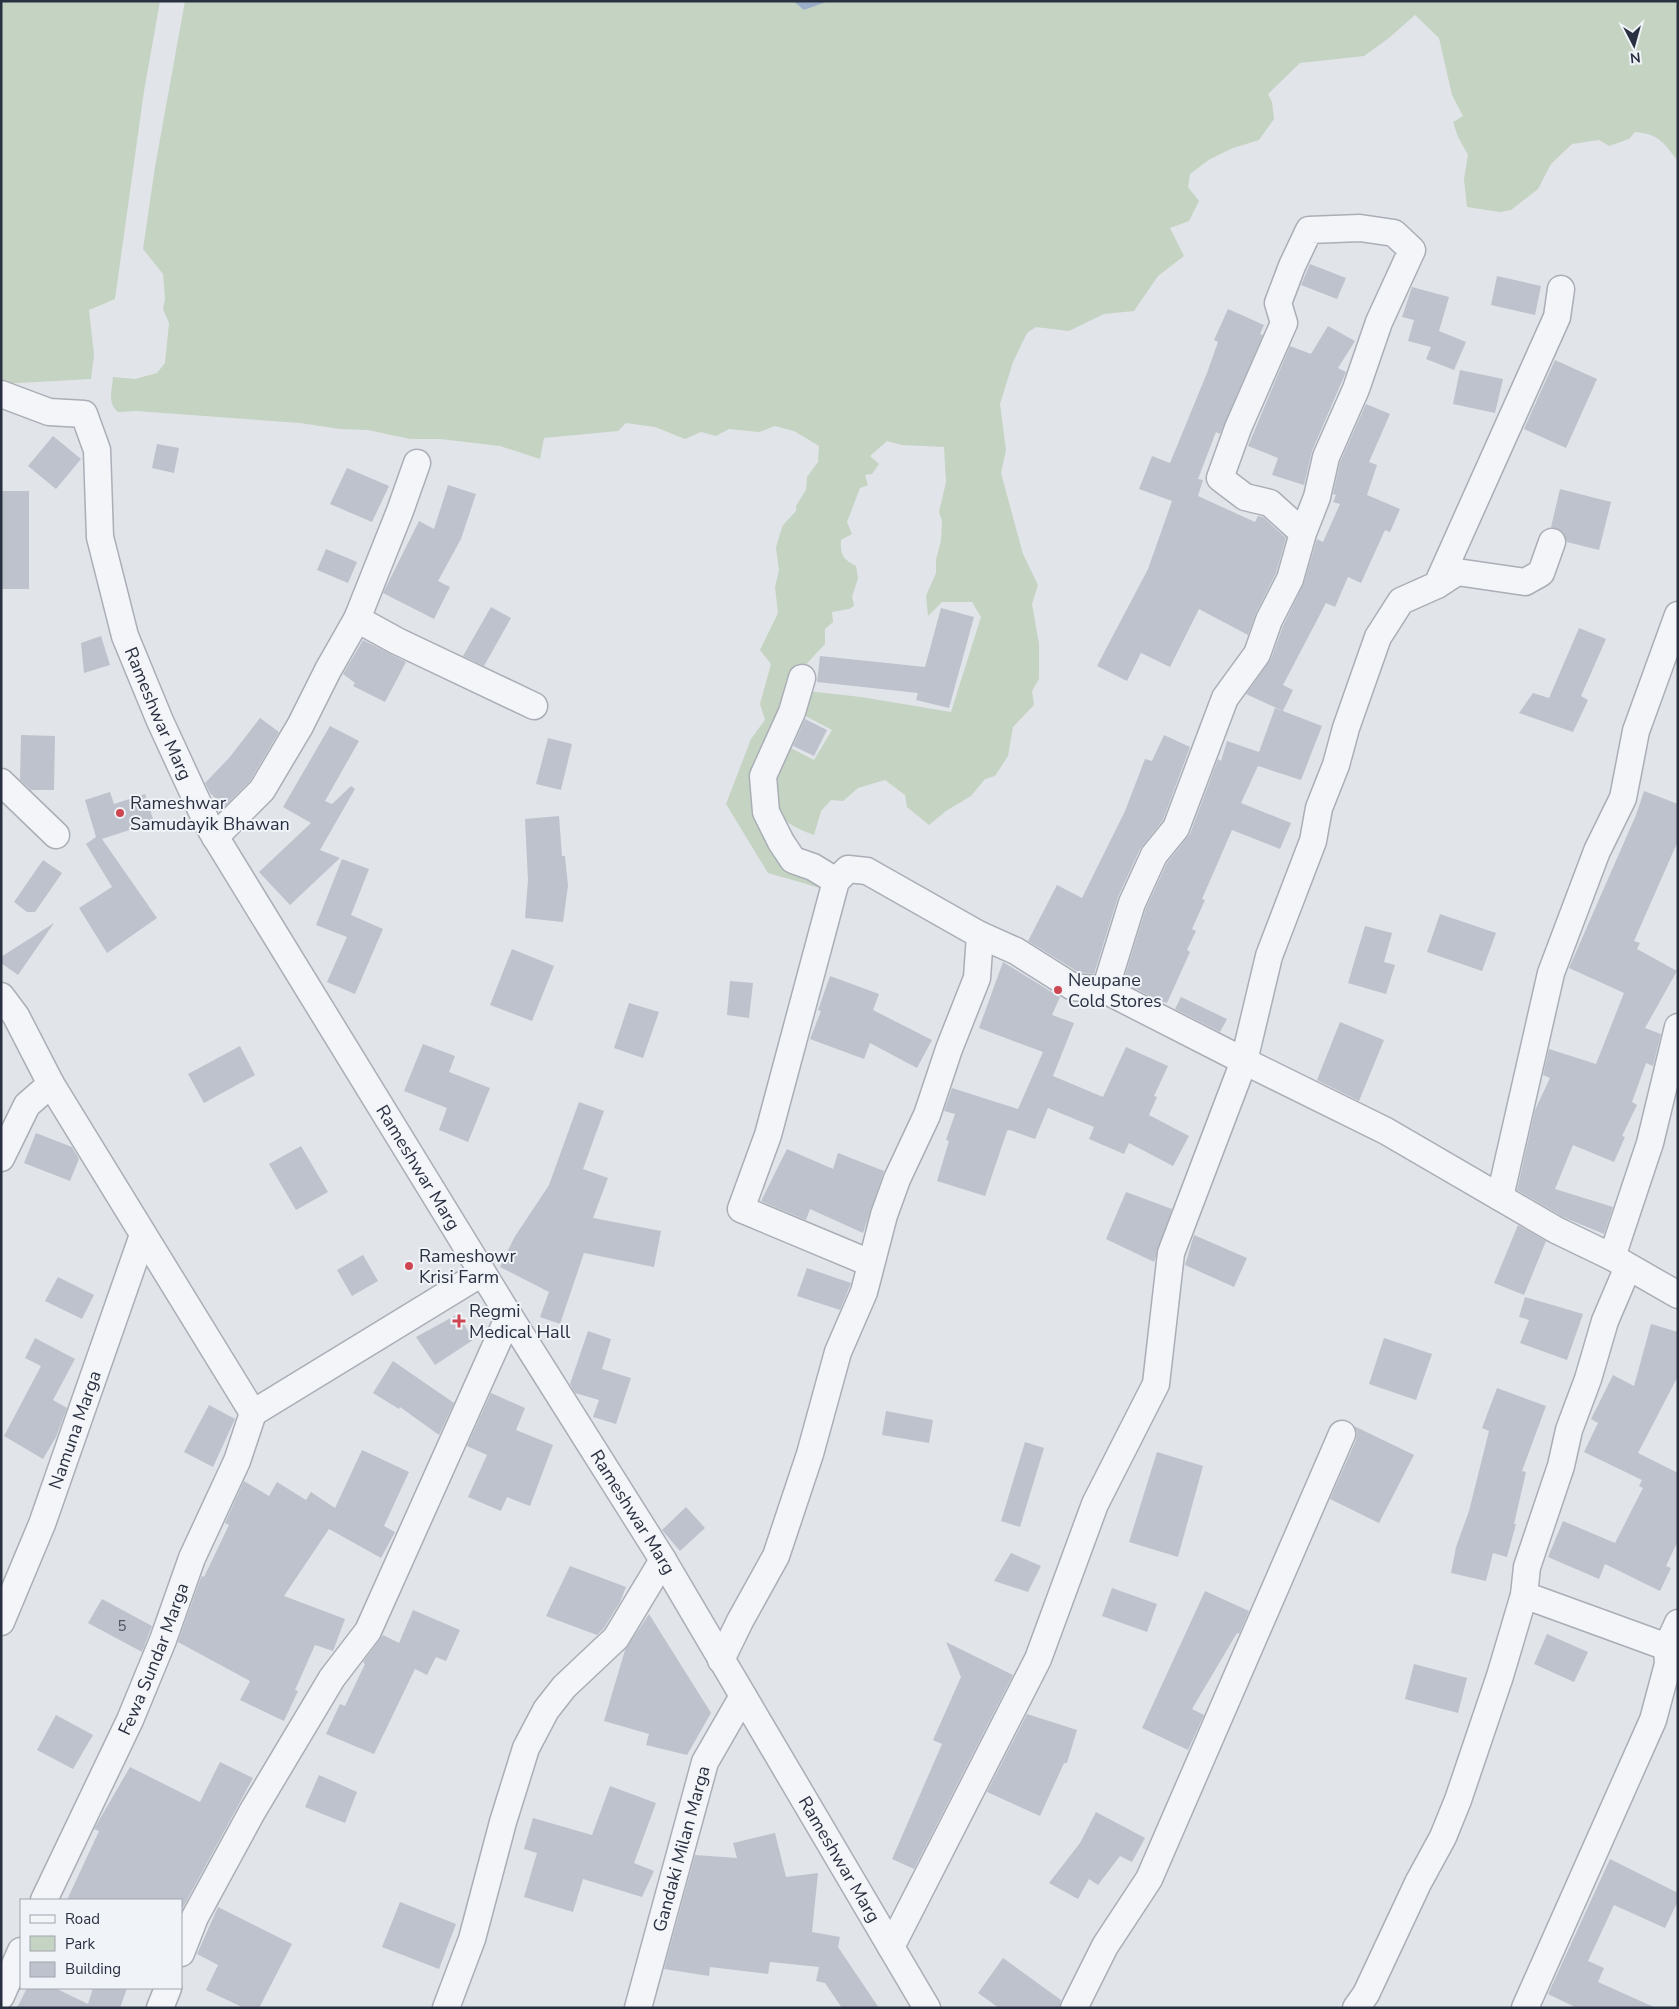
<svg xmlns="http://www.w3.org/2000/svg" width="1679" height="2009" viewBox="0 0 1679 2009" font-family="'Nunito Sans',sans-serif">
<rect width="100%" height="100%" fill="#e1e4e9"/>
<!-- green -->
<g fill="#c5d3c2">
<polygon points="1,1 160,1 144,91 115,299 89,310 94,355 91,379 1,384"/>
<path d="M 185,1 L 793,1 L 804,10 L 829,1 L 1678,1 L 1678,161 C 1663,142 1659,134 1635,132 L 1629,139 L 1609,146 L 1599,140 L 1572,144 L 1551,164 L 1538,189 L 1511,210 L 1500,212 L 1467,207 L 1464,179 L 1468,155 L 1458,137 L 1453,122 L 1463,116 L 1452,95 L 1439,38 L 1415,15 L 1389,38 L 1364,56 L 1300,63 L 1268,94 L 1272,102 L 1274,119 L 1259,140 L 1233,148 L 1210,159 L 1190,174 L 1188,187 L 1199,201 L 1189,221 L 1170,228 L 1184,256 L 1158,276 L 1134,311 L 1104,314 L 1069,331 L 1036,327 L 1027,333 L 1013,362 L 1000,404 L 1006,450 L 1001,473 L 1023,554 L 1038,585 L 1032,604 L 1039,644 L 1039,679 L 1032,691 L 1034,705 L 1013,727 L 1008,756 L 995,776 L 985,779 L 971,796 L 946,811 L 929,825 L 907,807 L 905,795 L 885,780 L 858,788 L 843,801 L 831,800 L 821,811 L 814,835 C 789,826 779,819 768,795 L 783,744 L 814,760 L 832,730 L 798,712 L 807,691 L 861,697 L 951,712 L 981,617 L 972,602 L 942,602 L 928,616 L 926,596 L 936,573 L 936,560 L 941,540 L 942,521 L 939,512 L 946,482 L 944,447 L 902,445 L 887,441 L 870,456 L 879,464 L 872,474 L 865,475 L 868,485 L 860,488 L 847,522 L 852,534 L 841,540 C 840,555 843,559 856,566 L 858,578 L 852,597 L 854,606 L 849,609 L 832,612 L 833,622 L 825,629 L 825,644 L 797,674 L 755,793 L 827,890 L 768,873 L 726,804 L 751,739 L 765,720 L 760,704 L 771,664 L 760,650 L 778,613 L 775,587 L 779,570 L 776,548 L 778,540 L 783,525 L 796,511 L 796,506 L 806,490 L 807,477 L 818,462 L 819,446 L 794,431 L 775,426 L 759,432 L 729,429 L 716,436 L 701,432 L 685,439 L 655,427 L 626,423 L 618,431 L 544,438 L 540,459 L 500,446 L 440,439 L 410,439 L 368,430 L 340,429 L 300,423 L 136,411 L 118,412 C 107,403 112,390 113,377 L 135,379 L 157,373 L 165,363 L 169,323 L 163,309 L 165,299 L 163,274 L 143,249 L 155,167 Z"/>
</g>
<!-- water -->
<polygon fill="#9cafc9" points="793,1 829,1 804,10"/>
<!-- building -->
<g fill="#bec2cc">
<polygon points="1310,264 1346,278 1337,299 1301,285"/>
<polygon points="1497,276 1541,286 1535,315 1491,305"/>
<polygon points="1412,287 1449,297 1439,331 1466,342 1454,370 1426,359 1431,347 1408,341 1414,320 1402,317"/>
<polygon points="1228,309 1264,325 1260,334 1263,335 1220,434 1216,432 1198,479 1203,480 1198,496 1255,522 1258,516 1263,517 1286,538 1276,573 1256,613 1248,635 1199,609 1170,667 1141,653 1127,681 1097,666 1148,569 1172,501 1139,489 1152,456 1170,463 1207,373 1218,342 1214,340"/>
<polygon points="1328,326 1355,341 1338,368 1346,372 1312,451 1304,485 1272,475 1278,458 1248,446 1290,346 1311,354"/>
<polygon points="1555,360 1597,379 1566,448 1524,429"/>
<polygon points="1460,370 1503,379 1495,413 1453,404"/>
<polygon points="1366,404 1390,414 1369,462 1377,465 1367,495 1400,509 1390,532 1385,530 1361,583 1348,577 1335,607 1326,603 1283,685 1293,690 1283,711 1246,694 1271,659 1283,626 1304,583 1317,539 1323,542 1340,504 1333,502 1336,495 1333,494 1340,462"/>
<polygon points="53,436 81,459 56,489 28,466"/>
<polygon points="157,444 179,448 174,473 152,468"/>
<polygon points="347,468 389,486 372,522 330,504"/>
<polygon points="448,485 476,494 461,539 438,581 450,587 434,619 383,593 419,521 434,529"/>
<polygon points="1560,489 1611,502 1599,550 1567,542 1563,532 1551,527"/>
<rect x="1" y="491" width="28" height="98"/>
<polygon points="326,549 357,562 348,583 317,570"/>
<polygon points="491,607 511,618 484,666 463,656"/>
<polygon points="941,608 974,617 949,708 916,700 918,693 817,682 820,656 925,667"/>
<polygon points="1579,628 1606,639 1581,696 1588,700 1573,732 1519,713 1533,693 1549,698"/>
<polygon points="101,636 110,665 84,673 81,643"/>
<polygon points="363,640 406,662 385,702 353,686 355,683 343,674"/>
<polygon points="1275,708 1322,726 1301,780 1258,766 1241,803 1291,823 1280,849 1232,830 1202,899 1205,900 1192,929 1196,931 1187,950 1190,952 1167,1003 1157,1000 1123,982 1146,908 1167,863 1190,834 1218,759 1221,761 1227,741 1259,752"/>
<polygon points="260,718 279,732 250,781 224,807 210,793 205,783 229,758"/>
<polygon points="805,719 827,730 814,756 793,746"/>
<polygon points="330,726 359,741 325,801 332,804 351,786 355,789 320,850 340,858 290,905 259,872 311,823 283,807"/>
<polygon points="21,735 55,736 54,790 31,790 20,780"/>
<polygon points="1164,735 1190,747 1163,820 1140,849 1118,897 1094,974 1078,972 1028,941 1057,885 1082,898 1125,811 1145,759 1152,761"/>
<polygon points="548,738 572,744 561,790 536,784"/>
<polygon points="1644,791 1678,804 1678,841 1634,941 1640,943 1637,949 1677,971 1645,1028 1661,1034 1653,1066 1646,1063 1632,1102 1637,1105 1622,1136 1625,1137 1614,1162 1573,1145 1555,1189 1613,1207 1604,1234 1563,1217 1517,1190 1535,1110 1550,1078 1543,1075 1549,1049 1596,1064 1624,993 1569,968 1636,815"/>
<polygon points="110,792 114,804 145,794 154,822 102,839 157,918 107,953 79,908 112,887 86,844 96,837 85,800"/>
<polygon points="559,816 562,856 565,856 568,886 563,922 525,918 528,880 525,819"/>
<polygon points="342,859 369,869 351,915 383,929 355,994 327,982 347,937 316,925"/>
<polygon points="43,860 62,873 35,912 27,912 14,902"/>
<polygon points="1440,914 1496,933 1482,971 1427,952"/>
<polygon points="54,923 18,975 1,963 1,957"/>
<polygon points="1365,926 1392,933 1384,962 1395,965 1386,994 1348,983"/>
<polygon points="512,949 554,966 532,1021 490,1005"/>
<polygon points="1003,962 1060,997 1052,1015 1074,1023 1053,1076 1103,1097 1126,1047 1168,1066 1154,1096 1157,1097 1149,1115 1189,1136 1173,1166 1129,1143 1124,1154 1089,1139 1094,1127 1048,1108 1035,1139 1010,1130 1007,1131 985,1196 937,1181 949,1141 946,1140 955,1114 944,1111 952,1088 1018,1109 1043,1052 979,1028"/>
<polygon points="830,976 879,994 873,1010 932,1040 917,1068 870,1043 864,1059 810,1039 821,1011 818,1010"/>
<polygon points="730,981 753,983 749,1018 727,1015"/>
<polygon points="1181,997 1227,1019 1220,1032 1175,1009"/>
<polygon points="629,1003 659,1012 643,1058 614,1048"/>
<polygon points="1340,1022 1384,1040 1359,1101 1317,1080"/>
<polygon points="423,1044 455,1056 449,1072 490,1088 468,1142 439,1130 447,1108 404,1091"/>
<polygon points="240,1046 255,1075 204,1103 188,1074"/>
<polygon points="579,1102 604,1111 583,1169 608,1178 593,1218 661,1231 654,1267 584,1253 560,1324 540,1317 549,1292 500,1267 514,1238 549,1185"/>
<polygon points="36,1133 72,1147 79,1159 70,1181 24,1163"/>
<polygon points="301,1146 328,1192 296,1210 269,1164"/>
<polygon points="787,1149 833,1169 838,1153 884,1171 863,1233 810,1209 806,1220 761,1201"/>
<polygon points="1126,1192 1172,1209 1154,1262 1106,1239"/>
<polygon points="1518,1225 1546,1241 1524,1295 1494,1283"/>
<polygon points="1194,1235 1247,1258 1234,1287 1185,1265"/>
<polygon points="363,1255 378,1281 352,1296 337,1270"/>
<polygon points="807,1268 851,1283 840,1310 797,1296"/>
<polygon points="58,1277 94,1295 82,1319 45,1301"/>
<polygon points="1525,1297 1583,1314 1567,1360 1520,1343 1529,1320 1519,1317"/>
<polygon points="458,1314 473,1340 435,1365 416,1337"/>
<polygon points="1651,1324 1678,1332 1678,1376 1638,1453 1678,1473 1678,1541 1666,1566 1671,1568 1660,1591 1605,1564 1599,1579 1548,1557 1563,1521 1615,1543 1643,1488 1639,1486 1642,1480 1584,1452 1598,1423 1591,1419 1613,1375 1634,1386"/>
<polygon points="588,1331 611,1339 602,1369 631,1378 616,1424 593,1417 599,1400 575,1393 570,1384"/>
<polygon points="35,1338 75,1359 53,1400 67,1408 56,1437 43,1459 4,1436 41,1366 25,1358"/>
<polygon points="1384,1338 1432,1354 1416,1400 1369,1384"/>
<polygon points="393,1361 454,1403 439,1435 400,1407 399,1409 373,1393"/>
<polygon points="1497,1388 1546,1406 1522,1471 1526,1472 1514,1524 1516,1524 1507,1557 1493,1553 1486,1581 1451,1573 1456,1547 1469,1511 1489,1431 1482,1428"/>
<polygon points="491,1393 525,1408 516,1430 553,1445 530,1506 507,1497 501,1511 468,1497 487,1455 467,1446"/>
<polygon points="209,1405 235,1419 213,1467 184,1452"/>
<polygon points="886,1411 933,1420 929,1443 882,1435"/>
<polygon points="1354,1426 1414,1455 1379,1523 1330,1499 1356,1440 1357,1433"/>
<polygon points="1025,1442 1044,1448 1020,1527 1001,1521"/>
<polygon points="362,1450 409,1472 384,1526 395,1532 381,1558 329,1529 284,1596 345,1619 333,1651 315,1645 295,1690 298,1691 284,1721 240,1700 250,1681 178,1642 200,1580 202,1576 204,1577 229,1525 225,1523 244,1481 269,1496 277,1482 306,1500 311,1492 335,1508"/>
<polygon points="1157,1452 1203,1466 1178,1557 1129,1542"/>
<polygon points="686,1507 705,1528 680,1551 662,1530"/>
<polygon points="1011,1553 1041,1566 1028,1592 994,1581"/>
<polygon points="570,1566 626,1587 620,1602 604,1628 597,1635 546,1616"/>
<polygon points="1112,1588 1157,1604 1147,1632 1102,1616"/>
<polygon points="1205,1591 1249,1611 1239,1634 1237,1633 1192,1709 1204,1715 1188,1750 1142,1728"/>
<polygon points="102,1599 152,1626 142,1652 88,1623"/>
<polygon points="413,1610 460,1630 446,1661 436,1657 427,1675 415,1669 374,1754 326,1734 340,1704 345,1706 365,1664 363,1662 383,1635 399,1643"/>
<polygon points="649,1614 711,1713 687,1755 646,1745 649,1734 604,1721 625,1650"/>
<polygon points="1547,1634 1588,1652 1574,1682 1534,1664"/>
<polygon points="946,1642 1013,1675 914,1869 892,1859 942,1744 933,1740 961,1677"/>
<polygon points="1414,1664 1467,1678 1458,1713 1405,1699"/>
<polygon points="1027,1714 1077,1730 1067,1763 1064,1763 1040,1816 987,1792"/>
<polygon points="56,1715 93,1735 73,1769 37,1750"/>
<polygon points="220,1762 253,1778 181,1911 181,1900 67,1900 99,1831 94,1829 130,1767 200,1802"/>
<polygon points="319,1775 357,1792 345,1823 305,1807"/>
<polygon points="610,1786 656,1803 634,1863 654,1871 642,1897 583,1879 573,1912 524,1897 537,1853 524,1849 533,1818 592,1835"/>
<polygon points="1096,1812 1145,1838 1132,1862 1120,1856 1098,1885 1089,1879 1078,1899 1049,1883 1080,1843"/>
<polygon points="775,1833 786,1877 818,1873 812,1932 840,1937 838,1947 879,2008 842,2008 825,1983 816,1981 819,1967 770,1962 768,1974 710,1967 709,1976 664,1969 695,1855 737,1858 733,1843"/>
<polygon points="1610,1859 1678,1893 1678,1901 1665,1928 1614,1905 1588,1961 1604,1968 1598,1982 1656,2008 1577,2008 1548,1994"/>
<polygon points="400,1902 456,1924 439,1969 382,1947"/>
<polygon points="218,1907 292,1944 259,2008 244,2008 206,1990 218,1965 197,1954"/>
<polygon points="1003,1958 1061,2000 1059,2008 999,2008 978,1993"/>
<polygon points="27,1988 55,1988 88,2004 93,1988 127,1988 120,2008 17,2008"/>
</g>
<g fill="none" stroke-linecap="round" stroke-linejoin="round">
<!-- minor casing -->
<g stroke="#aaaeb7" stroke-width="29">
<g id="minor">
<path id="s1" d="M 1,394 L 49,412 L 84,414 L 97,450 L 100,537 L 125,636 L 160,721 L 208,825 L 503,1306 L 663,1560 L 927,2008"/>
<polyline points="1437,585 1457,572 1525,582 1541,573 1552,542"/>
<polyline points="357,619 397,641 534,706"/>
<polyline points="802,678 792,712 763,776 766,812 781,842 793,860 813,867 836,881"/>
<polyline points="1,782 56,835"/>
<polyline points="215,837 262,790 300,726 328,670 357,619 400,511 417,463"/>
<polyline points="1105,990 1132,903 1154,855 1176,828 1225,698 1257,654 1269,620 1290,579 1303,533 1317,497 1326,457 1356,389 1379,322 1412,250 1394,233 1360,228 1309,230 1292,266 1278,303 1284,323 1238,428 1220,478 1245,497 1270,503 1303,533"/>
<polyline points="1,996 16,1016 51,1084"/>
<polyline points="1,1158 27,1105 51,1084 253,1413 482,1273"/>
<polyline points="1500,1197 1551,973 1597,851 1623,798 1636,731 1678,615"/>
<polyline points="1612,1257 1650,1143 1678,1027"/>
<polyline points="870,1263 741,1209 768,1135 836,881 848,869 867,871 980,935 1016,951 1073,987 1105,990 1244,1061 1269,956 1313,841 1319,808 1336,765 1346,728 1378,637 1401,601 1437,585 1557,317 1561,289"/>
<polyline points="1628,1267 1605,1321 1588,1379 1569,1430 1561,1466 1527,1567 1524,1595 1667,1647 1678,1623"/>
<path id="s2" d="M 1,1622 L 42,1524 L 143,1235"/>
<polyline points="721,1660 740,1621 776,1556 810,1454 838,1352 864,1292 884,1215 897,1179 927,1115 949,1049 977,978 980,935"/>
<path id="s3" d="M 44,1900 L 130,1720 L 163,1640 L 192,1558 L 237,1461 L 253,1413"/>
<polyline points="891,1947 1038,1659 1095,1504 1156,1384 1171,1253 1244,1061 1386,1131 1556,1230 1612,1257 1678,1295"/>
<polyline points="181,1953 195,1917 252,1812 332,1678 368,1631 509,1316"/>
<polyline points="1,1996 21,1951"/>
<polyline points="160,2008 168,1988"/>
<polyline points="446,2008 472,1939 503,1822 526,1748 546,1710 564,1687 616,1638 663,1560"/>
<path id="s4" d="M 638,2008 L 705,1762 L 743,1696"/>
<polyline points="1074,2008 1105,1946 1149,1879 1342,1434"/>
<polyline points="1356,2008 1366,1994 1418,1883 1443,1837 1458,1800 1500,1676 1524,1595"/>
<polyline points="1525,2008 1653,1720 1668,1664 1667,1647"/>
</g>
</g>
<!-- minor -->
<use href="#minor" stroke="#f3f5f8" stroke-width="26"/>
</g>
<!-- markers -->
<g fill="#ce4652" stroke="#f0f3f7" stroke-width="2">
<circle cx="120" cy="813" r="5"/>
<circle cx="1058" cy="990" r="5"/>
<circle cx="409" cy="1266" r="5"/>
<path d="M456.5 1313.5h5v5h5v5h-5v5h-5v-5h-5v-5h5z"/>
</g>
<g text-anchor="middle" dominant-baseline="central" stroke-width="4" stroke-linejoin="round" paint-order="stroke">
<!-- number labels -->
<g font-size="15" fill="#4e5464">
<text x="122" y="1626">5</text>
</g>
<!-- street labels -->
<g font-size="18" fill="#293041" stroke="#f0f3f7">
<text stroke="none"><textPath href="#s1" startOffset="398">Rameshwar Marg</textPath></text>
<text stroke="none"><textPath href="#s1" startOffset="922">Rameshwar Marg</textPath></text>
<text stroke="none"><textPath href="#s2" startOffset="206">Namuna Marga</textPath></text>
<text stroke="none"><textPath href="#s1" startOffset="1328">Rameshwar Marg</textPath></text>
<text stroke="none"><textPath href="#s3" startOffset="265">Fewa Sundar Marga</textPath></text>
<text stroke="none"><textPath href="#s4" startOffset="165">Gandaki Milan Marga</textPath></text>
<text stroke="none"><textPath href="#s1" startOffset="1732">Rameshwar Marg</textPath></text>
</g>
<!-- poi labels -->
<g font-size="18" fill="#293041" stroke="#f0f3f7" text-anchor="start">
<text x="130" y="803">Rameshwar<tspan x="130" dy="21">Samudayik Bhawan</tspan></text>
<text x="1068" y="980">Neupane<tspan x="1068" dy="21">Cold Stores</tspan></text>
<text x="419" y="1256">Rameshowr<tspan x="419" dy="21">Krisi Farm</tspan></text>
<text x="469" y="1311">Regmi<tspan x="469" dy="21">Medical Hall</tspan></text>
</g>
</g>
<!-- border -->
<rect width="1679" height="2009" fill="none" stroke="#293041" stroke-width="5"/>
<!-- legend -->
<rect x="20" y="1899" width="162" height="90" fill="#f0f3f7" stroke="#a0a5ae"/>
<rect x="30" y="1915" width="25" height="8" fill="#f3f5f8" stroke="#a0a5ae"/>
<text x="65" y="1924" font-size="15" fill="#293041">Road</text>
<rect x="30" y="1936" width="25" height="15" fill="#c5d3c2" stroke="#a0a5ae"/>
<text x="65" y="1949" font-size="15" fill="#293041">Park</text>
<rect x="30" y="1962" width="25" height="15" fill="#bec2cc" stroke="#a0a5ae"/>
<text x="65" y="1974" font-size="15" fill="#293041">Building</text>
<!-- north arrow -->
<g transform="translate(1634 45) rotate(174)" stroke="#f0f3f7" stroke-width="4" paint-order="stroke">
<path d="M0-4L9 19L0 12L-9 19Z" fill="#293041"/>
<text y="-8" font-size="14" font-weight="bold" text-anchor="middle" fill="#293041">N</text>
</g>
</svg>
